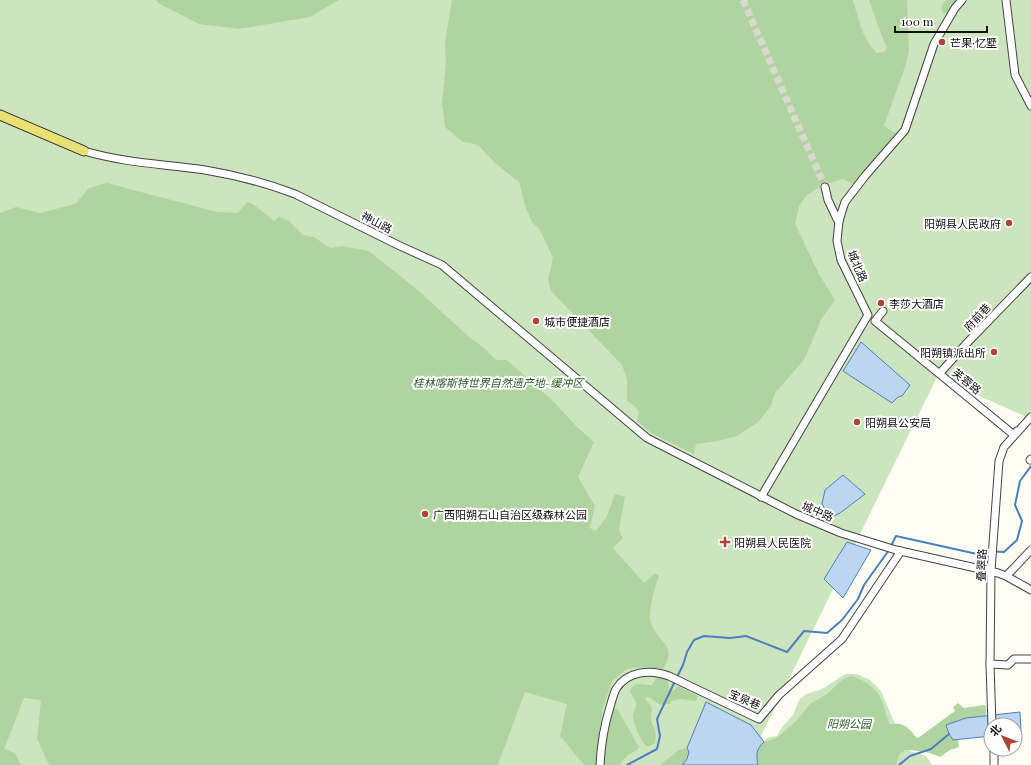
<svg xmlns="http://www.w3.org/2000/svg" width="1031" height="765" viewBox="0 0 1031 765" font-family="'Playfair Display','Noto Sans SC',serif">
<rect width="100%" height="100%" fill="#fefdf3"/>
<!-- green -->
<polygon fill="#cde5bf" points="0,0 1031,0 1031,419 937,377 761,736 764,741 767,738 777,736 782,727 793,715 799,700 806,694 822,689 845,674 857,674 870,680 881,691 900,736 910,751 926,756 932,765 0,765"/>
<!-- forest -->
<g fill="#b0d4a0">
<polygon points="156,0 339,0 310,17 239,29 199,24 158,3"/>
<path d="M 452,0 L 853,0 C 858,17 863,41 877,53 L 884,52 L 887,48 L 879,29 L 869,0 L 907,0 L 909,50 L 905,67 L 884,126 L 897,134 L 853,184 L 843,179 L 823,185 L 806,196 L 799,206 L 795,224 L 819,274 L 835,300 L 822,318 L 804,360 L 775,393 L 771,406 L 758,422 L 737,436 L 718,441 L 696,444 L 694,454 L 651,433 L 637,421 L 639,412 L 635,406 L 627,401 L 627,379 L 622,365 L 551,291 L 548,279 L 553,258 L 540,230 L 532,222 L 525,206 L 519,182 L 496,164 L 479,146 L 471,143 L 463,142 L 445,127 L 442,103 L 446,63 L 445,42 Z"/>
<path d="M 946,0 L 959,0 L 950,11 L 944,14 C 939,9 942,5 946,0 Z"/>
<path d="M 107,183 L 217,212 L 238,213 L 247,202 L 253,204 L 274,221 L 279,217 L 288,220 L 303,235 L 314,237 L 330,248 L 343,246 L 369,251 L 420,292 L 468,336 L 484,348 L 496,360 L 507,360 L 532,382 L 555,403 L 577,427 L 594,442 L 578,477 L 595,506 L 590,528 L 596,531 L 606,518 L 615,494 L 625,497 L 619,530 L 623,538 L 613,548 L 644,583 L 655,573 L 659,576 C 655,586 649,610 650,619 C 654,643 680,642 663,669 L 646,667 L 633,668 L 627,669 L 612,681 L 603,708 L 598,740 L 597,765 L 584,765 L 560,736 L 567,704 L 525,692 L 498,765 L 50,765 L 47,761 L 37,739 L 41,700 L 24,698 L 4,749 L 15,753 L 21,765 L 0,765 L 0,213 L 16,207 L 40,213 L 75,204 L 89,188 Z"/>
<path d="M 661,675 L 668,680 L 669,688 L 671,691 L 674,690 L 678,686 L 698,696 L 696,701 L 680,699 L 671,701 L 670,704 L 660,705 L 649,697 L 646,698 L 645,700 C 655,707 651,710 651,720 C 651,724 654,726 655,730 C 656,734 656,738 655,743 L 650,746 L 646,746 C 640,739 634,726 633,716 C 633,713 635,710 636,707 C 637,701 633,697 630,692 C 633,680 644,686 652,685 L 657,677 Z"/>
<path d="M 851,676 C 867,680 879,690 884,706 C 886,713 886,718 890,724 C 898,723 905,724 911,731 C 914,734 914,736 918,738 L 955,711 L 953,707 L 958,703 L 964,708 L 984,705 L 986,706 L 986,714 L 985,716 L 966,718 L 953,740 L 958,740 L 959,746 L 957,748 L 950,750 L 940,757 C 929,752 918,750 905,750 L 899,755 L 896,765 L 758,765 L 756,757 L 758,749 L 761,744 L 764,742 L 774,739 L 779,736 L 796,721 L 810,704 L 827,694 L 843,679 Z"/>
<polygon points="614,709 617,709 619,712 639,747 638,749 628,755 619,765 602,765 604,746 611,710"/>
<polygon points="687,748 689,752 687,759 682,765 660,765 679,750"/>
</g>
<!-- water -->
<g fill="#bcd5f0" stroke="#4b7fbf">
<polygon points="861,342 910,385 902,396 898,397 892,403 843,371"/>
<polygon points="843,475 865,494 840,513 832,517 828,514 822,504 825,490"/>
<polygon points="847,542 871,550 843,598 824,579"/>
<path d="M 706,702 L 751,725 L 764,742 C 756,749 756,755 758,765 L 682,765 L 687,759 L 689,752 L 687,748 Z"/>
<polygon points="1020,712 1021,731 1015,732 1015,725 991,725 991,736 953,740 949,734 946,725 966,718"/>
</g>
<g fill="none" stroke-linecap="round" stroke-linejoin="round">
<!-- stream -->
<g stroke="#4b7fbf" stroke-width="2">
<polyline points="891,546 896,536 977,554 985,551 1004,552 1017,540 1022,521 1015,505 1020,481 1031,466"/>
<polyline points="677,677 683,665 687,652 694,640 704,636 730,638 746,636 787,652 804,631 827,633 842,620 858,599 864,585 889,550"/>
<polyline points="627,765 657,749 660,736 657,719 675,681"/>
<polyline points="899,765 910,756 931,749 949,734"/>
</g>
<!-- minor-tunnel -->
<polyline stroke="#dad9d1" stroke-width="7" stroke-dasharray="7 3.5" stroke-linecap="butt" points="743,0 825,187"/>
<!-- minor casing -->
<g stroke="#424242" stroke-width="9">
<g id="minor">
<polyline points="1006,0 1015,75 1031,106"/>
<path d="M 84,151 C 125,163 164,164 205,170 C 235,175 266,183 295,194 L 398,245 L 442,265 L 647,438 L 796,514 L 841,533 L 896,550 L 998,573 L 1006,576 L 1031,590"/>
<polyline points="825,187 828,200 837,219 839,221"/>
<polyline points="883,311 875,321 1014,435 1017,431"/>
<polyline points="940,373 966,344 1031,277"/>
<polyline points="1030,460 1031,459"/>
<polyline points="761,497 868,315 841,260 837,241 839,221 842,211 845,202 865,176 905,130 934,44 955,8 962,0"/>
<polyline points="1006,576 1014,568 1031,550"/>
<polyline points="990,664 1008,665 1014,659 1031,659"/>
<polyline points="992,725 990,664 991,571 999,461 1004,447 1031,417"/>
<polyline points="994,749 994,765"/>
<path d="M 600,765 C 601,745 604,726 610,707 C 612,701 613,695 616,689 C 627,671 650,669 669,676 L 759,719 L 779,695 L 842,639 L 901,551"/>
</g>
</g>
<!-- major casing -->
<g stroke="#202020" stroke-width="11">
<polyline id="major" points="0,115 84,151"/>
</g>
<!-- minor -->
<use href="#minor" stroke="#fff" stroke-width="7"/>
<!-- major -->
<use href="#major" stroke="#eae076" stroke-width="9"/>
</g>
<!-- markers -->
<g fill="#b14335" stroke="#fff" stroke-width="1.5">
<circle cx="942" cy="42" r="4"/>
<circle cx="1009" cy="223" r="4"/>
<circle cx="881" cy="303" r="4"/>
<circle cx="536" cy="321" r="4"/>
<circle cx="994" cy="352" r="4"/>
<circle cx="857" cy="422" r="4"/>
<circle cx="425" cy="514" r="4"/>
<path d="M723 536h4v4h4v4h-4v4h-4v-4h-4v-4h4z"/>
</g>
<g text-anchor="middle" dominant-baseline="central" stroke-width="4" stroke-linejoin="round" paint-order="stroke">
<!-- poi labels -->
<g font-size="11" fill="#0f0f0f" stroke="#fff" text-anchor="start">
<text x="950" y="42">芒果·忆墅</text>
<text x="1001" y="223" text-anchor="end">阳朔县人民政府</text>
<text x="889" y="303">李莎大酒店</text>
<text x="544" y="321">城市便捷酒店</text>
<text x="986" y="352" text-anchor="end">阳朔镇派出所</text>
<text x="865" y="422">阳朔县公安局</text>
<text x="433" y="514">广西阳朔石山自治区级森林公园</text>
<text x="734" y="542">阳朔县人民医院</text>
</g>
<!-- street labels -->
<g font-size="11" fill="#0f0f0f" stroke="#fff">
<text transform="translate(377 222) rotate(27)">神山路</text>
<text transform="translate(858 266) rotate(67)">城北路</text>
<text transform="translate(977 317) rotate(-47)">府前巷</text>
<text transform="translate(967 381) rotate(39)">芙蓉路</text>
<text transform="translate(818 511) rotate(23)">城中路</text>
<text transform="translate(981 565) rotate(-87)">叠翠路</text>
<text transform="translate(745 699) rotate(23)">宝泉巷</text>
</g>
<!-- park labels -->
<g font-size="11" font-style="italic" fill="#296126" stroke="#fff">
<text x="498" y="382">桂林喀斯特世界自然遗产地-缓冲区</text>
<text x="849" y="723">阳朔公园</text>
</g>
</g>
<!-- north arrow -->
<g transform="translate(1003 737) rotate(312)"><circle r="19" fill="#ffffff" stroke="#9f9f9f"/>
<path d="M0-3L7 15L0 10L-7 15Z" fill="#b14335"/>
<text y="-6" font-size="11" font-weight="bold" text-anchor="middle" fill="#0f0f0f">北</text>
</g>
<!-- scale -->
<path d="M895 26v6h92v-6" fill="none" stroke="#0f0f0f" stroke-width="2"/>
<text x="901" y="26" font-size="12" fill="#0f0f0f" stroke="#ffffff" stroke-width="3" paint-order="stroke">100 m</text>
</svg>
